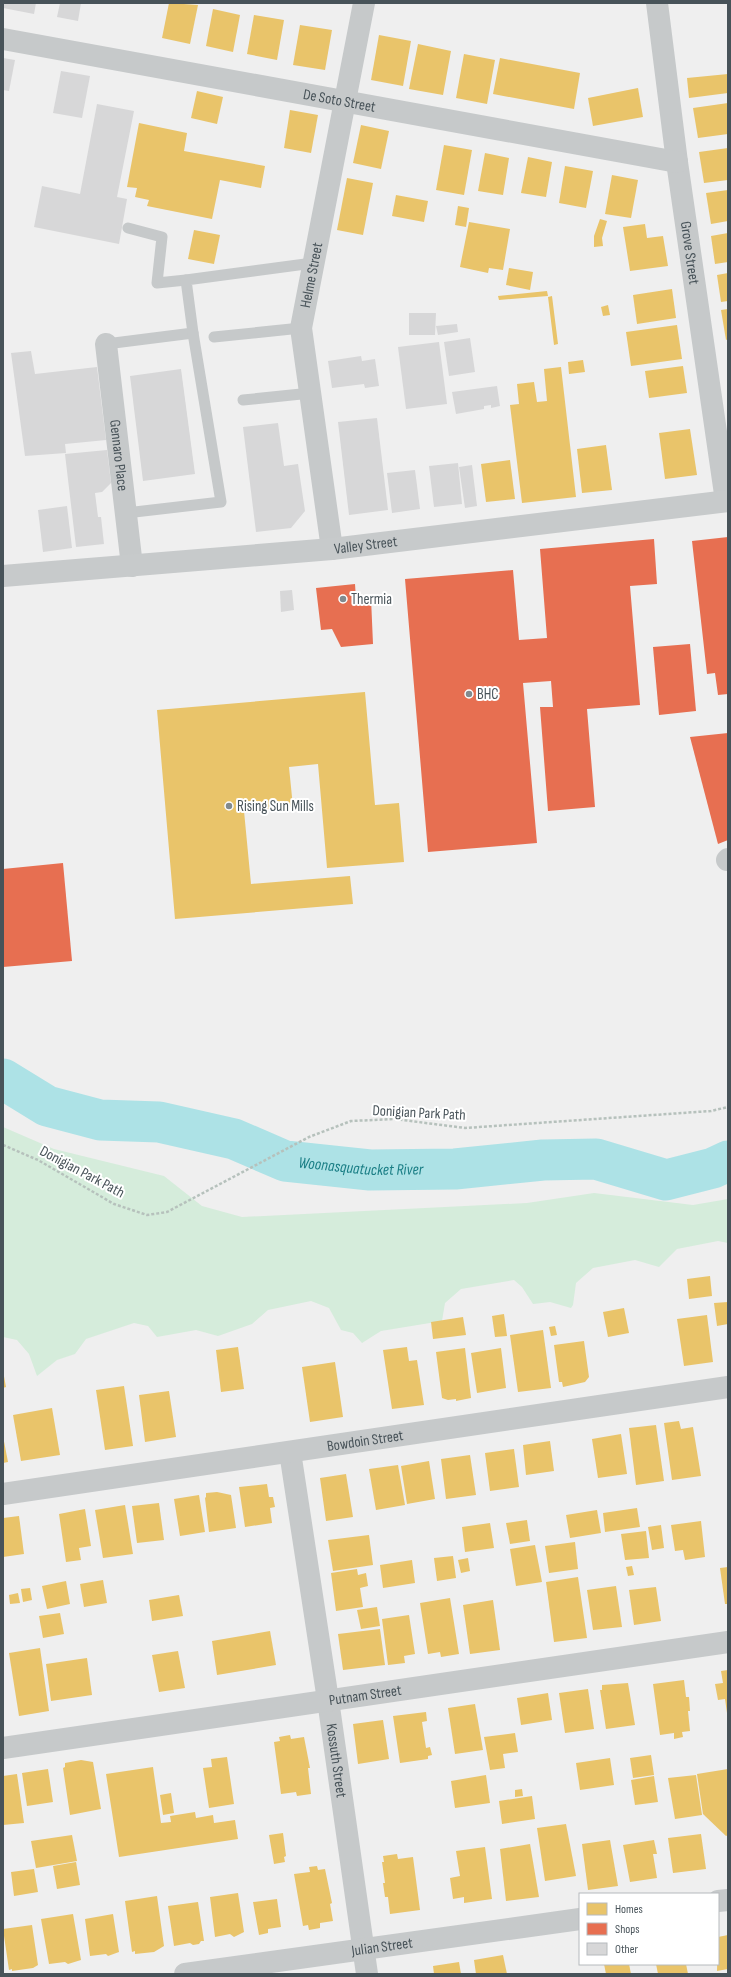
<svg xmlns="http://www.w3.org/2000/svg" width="731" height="1977" viewBox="0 0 731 1977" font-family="'Sofia Sans Condensed',sans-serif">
<rect width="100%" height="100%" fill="#efefef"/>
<!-- green -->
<polygon fill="#d5ecdb" points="3,1127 54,1149 164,1176 202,1206 242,1217 527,1203 594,1193 693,1205 728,1199 728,1243 718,1241 677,1249 659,1267 635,1260 593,1268 576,1283 573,1305 571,1308 550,1302 533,1304 522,1287 514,1280 461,1289 445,1303 442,1321 381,1331 362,1343 353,1333 341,1330 329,1308 311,1301 268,1310 252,1324 218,1336 196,1330 157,1337 148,1326 134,1323 86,1339 75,1354 57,1360 37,1376 29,1354 17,1340 3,1337"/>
<!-- homes -->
<g fill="#e9c46a">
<polygon points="169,3 198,5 190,44 162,38"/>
<polygon points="213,9 240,15 233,52 206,46"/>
<polygon points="254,15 284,20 277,60 247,54"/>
<polygon points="300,25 332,30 325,70 293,65"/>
<polygon points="379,35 411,41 403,86 371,80"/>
<polygon points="418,44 451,51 443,95 409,89"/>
<polygon points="464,54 495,60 487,104 456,98"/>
<polygon points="500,58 580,73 574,109 493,94"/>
<polygon points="728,74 728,93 689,98 687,78"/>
<polygon points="638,88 643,117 593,126 588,98"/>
<polygon points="197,91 223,97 217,124 191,118"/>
<polygon points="728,103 728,134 698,138 693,108"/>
<polygon points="290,110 318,115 311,153 284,148"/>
<polygon points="139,123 187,133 184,151 265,166 261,188 220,180 212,219 147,206 149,200 135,197 137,188 127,187"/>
<polygon points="361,125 389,131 381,169 353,163"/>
<polygon points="444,145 472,150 464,195 436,190"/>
<polygon points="728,148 728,180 704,183 699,152"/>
<polygon points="485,153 509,158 503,195 478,191"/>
<polygon points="528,157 552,162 546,197 521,193"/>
<polygon points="565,166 593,171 586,208 559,203"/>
<polygon points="612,175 638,180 631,218 605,214"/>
<polygon points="347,178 373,183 363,235 337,230"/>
<polygon points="728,190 728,221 711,224 706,193"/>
<polygon points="396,195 428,201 424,222 392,216"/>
<polygon points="458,206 469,208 466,227 455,225"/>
<polygon points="600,219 607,221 602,238 603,246 594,247 594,236"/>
<polygon points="469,222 510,229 503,270 489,268 488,273 460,267"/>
<polygon points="645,224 647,238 663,236 668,266 630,271 623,227"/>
<polygon points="194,230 220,235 214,264 188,259"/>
<polygon points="728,233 728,262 715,264 711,236"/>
<polygon points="509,268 533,272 530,290 506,285"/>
<polygon points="728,273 728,301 721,302 717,275"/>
<polygon points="672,289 676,318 637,324 633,295"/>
<polygon points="547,291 548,296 499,300 498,296"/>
<polygon points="552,296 558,344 554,345 548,297"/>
<polygon points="608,305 610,315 603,316 601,307"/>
<polygon points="728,309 728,339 726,340 721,310"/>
<polygon points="677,325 682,359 631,366 626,332"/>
<polygon points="583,360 585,372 569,374 568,362"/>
<polygon points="683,366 687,393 649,398 645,371"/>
<polygon points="561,367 576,497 522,503 510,405 519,404 517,384 534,382 537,402 547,401 544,369"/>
<polygon points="690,429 697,475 665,479 659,433"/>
<polygon points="606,445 612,490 582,493 577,449"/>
<polygon points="510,460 515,499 486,502 481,464"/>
<polygon points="365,692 375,805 399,803 404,862 327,868 318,764 289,767 293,807 244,811 251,884 350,876 353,904 175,919 157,710"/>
<polygon points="710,1276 712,1296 689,1299 687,1279"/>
<polygon points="728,1302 728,1324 717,1326 714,1303"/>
<polygon points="624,1308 629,1333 608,1337 603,1312"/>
<polygon points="504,1314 507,1336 495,1337 492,1316"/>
<polygon points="707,1315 713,1362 684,1366 677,1319"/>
<polygon points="463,1317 466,1335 433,1339 431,1322"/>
<polygon points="555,1326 557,1335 551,1336 549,1327"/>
<polygon points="543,1330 551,1388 518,1392 510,1335"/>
<polygon points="584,1341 589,1377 585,1382 563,1387 562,1382 559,1382 554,1345"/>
<polygon points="238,1347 244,1389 221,1392 216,1350"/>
<polygon points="407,1347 409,1361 417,1360 424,1405 392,1409 383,1350"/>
<polygon points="465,1348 471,1398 456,1401 456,1399 448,1400 442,1398 436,1352"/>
<polygon points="501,1348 506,1388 477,1393 471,1353"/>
<polygon points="335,1362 343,1417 310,1422 302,1367"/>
<polygon points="3,1371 6,1387 3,1388"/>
<polygon points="124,1386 133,1446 105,1450 96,1390"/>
<polygon points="169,1391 176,1437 145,1442 139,1395"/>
<polygon points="52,1408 60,1455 21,1461 13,1415"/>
<polygon points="679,1421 681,1429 693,1427 701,1476 672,1480 664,1423"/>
<polygon points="656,1425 664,1481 636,1485 629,1428"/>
<polygon points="621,1434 627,1474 598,1478 592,1439"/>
<polygon points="3,1436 8,1462 3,1463"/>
<polygon points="550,1441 554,1471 526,1475 523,1445"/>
<polygon points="514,1449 519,1487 490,1491 485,1453"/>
<polygon points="470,1455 476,1495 446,1499 441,1459"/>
<polygon points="429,1461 435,1499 407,1504 401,1466"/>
<polygon points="398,1465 405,1505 376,1510 369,1469"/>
<polygon points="346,1474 353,1517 326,1521 320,1478"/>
<polygon points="267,1484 269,1497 273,1497 275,1507 270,1508 272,1523 245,1527 239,1487"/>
<polygon points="217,1492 231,1495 236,1528 209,1532 205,1498 206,1497 206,1493"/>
<polygon points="199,1495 205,1532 180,1536 174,1499"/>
<polygon points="159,1503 164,1540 137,1543 132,1506"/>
<polygon points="125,1505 133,1554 103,1558 95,1510"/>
<polygon points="637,1508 640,1527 605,1532 603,1513"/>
<polygon points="85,1509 91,1546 79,1548 81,1560 66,1562 59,1514"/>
<polygon points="597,1510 601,1533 570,1538 566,1515"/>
<polygon points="19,1516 24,1554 3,1557 3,1518"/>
<polygon points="527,1520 530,1541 510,1544 506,1523"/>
<polygon points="701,1521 705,1557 685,1560 683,1550 675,1551 671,1525"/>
<polygon points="490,1523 494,1548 465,1552 462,1527"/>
<polygon points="661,1525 664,1548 652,1550 648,1527"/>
<polygon points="646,1531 649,1558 625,1560 621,1534"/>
<polygon points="369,1535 373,1565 333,1571 328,1540"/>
<polygon points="575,1542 578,1569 549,1573 545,1546"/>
<polygon points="535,1545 542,1582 516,1586 510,1549"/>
<polygon points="453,1556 456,1578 437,1581 434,1558"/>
<polygon points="468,1558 470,1571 461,1573 458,1560"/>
<polygon points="412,1560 415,1583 383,1588 380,1565"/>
<polygon points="632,1566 634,1575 628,1576 626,1567"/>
<polygon points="728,1567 728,1604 725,1604 720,1568"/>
<polygon points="357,1569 358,1575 366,1573 368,1586 360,1588 363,1607 336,1611 331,1573"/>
<polygon points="578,1577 587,1638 554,1642 546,1582"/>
<polygon points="103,1580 107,1603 84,1607 80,1584"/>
<polygon points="66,1581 70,1604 47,1609 42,1586"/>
<polygon points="616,1586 622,1627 593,1630 587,1590"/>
<polygon points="656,1587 661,1621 634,1625 629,1590"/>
<polygon points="30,1588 32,1600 23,1602 21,1589"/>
<polygon points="18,1593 20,1603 10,1604 9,1595"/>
<polygon points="179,1595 183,1616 152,1621 149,1600"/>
<polygon points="450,1598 459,1654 441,1657 440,1652 428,1654 420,1603"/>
<polygon points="493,1600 500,1650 470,1654 463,1605"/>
<polygon points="377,1607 380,1626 361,1629 357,1610"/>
<polygon points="60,1613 64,1634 43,1638 39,1616"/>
<polygon points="409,1615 415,1654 404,1656 405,1663 388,1665 382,1619"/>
<polygon points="380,1629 385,1665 343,1670 338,1634"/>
<polygon points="270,1631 276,1665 217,1675 212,1641"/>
<polygon points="40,1648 49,1711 19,1716 9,1653"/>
<polygon points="178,1651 185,1688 159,1692 152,1655"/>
<polygon points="87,1658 92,1695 51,1701 46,1664"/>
<polygon points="728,1670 728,1712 727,1713 725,1699 718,1700 715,1684 723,1683 721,1671"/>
<polygon points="684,1680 686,1697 689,1697 690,1711 688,1711 690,1731 682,1732 683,1737 674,1739 674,1733 660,1735 653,1684"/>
<polygon points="628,1683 635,1725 606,1729 600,1690 602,1690 602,1685"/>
<polygon points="588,1689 594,1729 565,1733 559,1693"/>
<polygon points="548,1693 552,1720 521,1725 517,1698"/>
<polygon points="475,1704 483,1750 455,1754 448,1708"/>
<polygon points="426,1712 427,1721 422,1722 426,1748 430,1747 432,1755 428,1756 428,1759 400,1763 393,1716"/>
<polygon points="383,1720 389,1759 358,1764 353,1724"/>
<polygon points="515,1733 518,1752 503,1754 505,1768 490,1770 484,1737"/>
<polygon points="290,1735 291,1739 304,1737 310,1768 308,1768 311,1794 297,1796 296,1792 281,1794 274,1742 280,1741 279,1737"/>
<polygon points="651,1755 654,1775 633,1778 630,1758"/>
<polygon points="227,1757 234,1804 209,1808 203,1768 212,1767 211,1759"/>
<polygon points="610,1758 614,1785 580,1790 576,1763"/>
<polygon points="81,1760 93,1762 101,1809 70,1815 63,1768 65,1767 65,1763"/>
<polygon points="153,1767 161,1823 171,1822 170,1816 195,1812 196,1818 213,1815 214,1823 235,1820 238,1839 119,1857 106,1774"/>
<polygon points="48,1769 53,1802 27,1806 22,1773"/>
<polygon points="728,1769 728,1835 726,1836 703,1814 697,1774"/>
<polygon points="17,1774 24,1823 3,1825 3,1776"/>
<polygon points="486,1775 490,1803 455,1808 451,1781"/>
<polygon points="696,1775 702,1815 675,1819 668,1778"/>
<polygon points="654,1776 658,1802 635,1805 631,1780"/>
<polygon points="522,1789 523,1796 515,1797 515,1790"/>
<polygon points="171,1793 174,1813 163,1815 160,1795"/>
<polygon points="532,1796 535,1819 502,1824 499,1801"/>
<polygon points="566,1824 576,1876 545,1881 537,1828"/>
<polygon points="283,1833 286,1856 284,1857 285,1862 274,1864 269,1835"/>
<polygon points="701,1834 706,1869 673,1873 668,1838"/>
<polygon points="72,1835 77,1861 36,1868 31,1841"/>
<polygon points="610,1840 618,1886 588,1890 582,1844"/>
<polygon points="654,1840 657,1854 653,1854 657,1878 630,1882 623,1845"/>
<polygon points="530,1844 539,1897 506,1901 500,1849"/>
<polygon points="485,1847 492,1899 464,1903 464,1897 453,1899 450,1878 460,1876 456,1851"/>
<polygon points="397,1854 398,1859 413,1857 420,1910 390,1914 388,1897 385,1897 383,1883 385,1883 382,1862 384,1862 383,1856"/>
<polygon points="76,1862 80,1885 57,1889 53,1866"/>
<polygon points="317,1866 318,1870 325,1869 332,1903 330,1904 333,1921 320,1923 320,1928 309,1930 308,1925 303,1926 294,1874 310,1872 309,1867"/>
<polygon points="34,1869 38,1892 14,1896 11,1872"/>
<polygon points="238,1893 244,1932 234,1937 230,1934 215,1937 210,1897"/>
<polygon points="157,1896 164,1946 154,1952 135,1954 135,1951 132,1952 125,1901"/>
<polygon points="277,1899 281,1927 268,1929 268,1933 259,1935 253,1902"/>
<polygon points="198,1902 204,1941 201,1941 199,1944 193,1945 190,1943 174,1946 168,1906"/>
<polygon points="73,1914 81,1960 68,1964 65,1962 49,1964 41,1919"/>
<polygon points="113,1914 119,1952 108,1956 106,1954 90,1956 85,1919"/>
<polygon points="32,1925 38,1965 33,1968 12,1971 12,1969 9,1970 3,1929"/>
<polygon points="728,1935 728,1969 717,1971 718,1937"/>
<polygon points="503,1955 507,1974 476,1974 474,1960"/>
<polygon points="459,1962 461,1974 434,1974 433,1966"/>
<polygon points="604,1964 629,1964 631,1974 606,1974"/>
<polygon points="656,1964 686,1964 688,1974 658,1974"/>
</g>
<!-- shops -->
<g fill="#e76f51">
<polygon points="728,537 728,694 718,695 715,673 707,674 692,541"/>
<polygon points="654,539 657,584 630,586 640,705 587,709 595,807 548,811 540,707 553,707 551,681 523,683 537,843 428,852 405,579 513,570 519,640 547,638 540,549"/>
<polygon points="355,584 356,599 371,598 373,644 341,647 332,629 321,630 316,588"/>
<polygon points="690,644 696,711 659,715 653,647"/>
<polygon points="728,733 728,840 718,844 690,737"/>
<polygon points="63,863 72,961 3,967 3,869"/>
</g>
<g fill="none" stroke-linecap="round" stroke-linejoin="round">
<!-- river -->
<path stroke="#ade2e6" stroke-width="41" id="s1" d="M 3,1079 L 47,1106 L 100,1120 L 159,1122 L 234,1139 L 285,1161 L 370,1170 L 455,1169 L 543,1160 L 596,1159 L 666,1180 L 713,1168 L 728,1161"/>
</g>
<!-- building -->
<g fill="#d7d7d8">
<polygon points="3,3 36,3 34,14 3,8"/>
<polygon points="60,3 81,3 78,21 57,17"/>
<polygon points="3,58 15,60 9,91 3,90"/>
<polygon points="61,71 90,76 82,118 53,113"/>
<polygon points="97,104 134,111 117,197 127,199 119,244 34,227 42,186 80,194"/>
<polygon points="409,313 436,313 435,335 409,335"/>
<polygon points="457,324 458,332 438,335 436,326"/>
<polygon points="470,338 475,372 449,376 444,342"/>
<polygon points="439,342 447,404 406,409 398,347"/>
<polygon points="31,351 35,374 97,367 106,440 65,444 66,453 25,456 11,353"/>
<polygon points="361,356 362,361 375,359 379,386 365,388 364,384 332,388 328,361"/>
<polygon points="181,369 195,474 143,481 130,376"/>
<polygon points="497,386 500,406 491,408 491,405 484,406 484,409 456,414 452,392"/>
<polygon points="377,418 388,510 349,515 338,422"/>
<polygon points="278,423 284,466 298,464 305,511 291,528 256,532 243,427"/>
<polygon points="107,450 111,483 102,492 95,493 98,517 101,517 104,544 76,547 65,454"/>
<polygon points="458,463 462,504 434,507 429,466"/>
<polygon points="472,465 477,506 465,508 459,467"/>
<polygon points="415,470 420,509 392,513 387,473"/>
<polygon points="67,506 72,548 43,552 38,510"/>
<polygon points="292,590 294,610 281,612 280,591"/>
</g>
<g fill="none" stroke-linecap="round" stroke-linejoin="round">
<!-- path -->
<polyline stroke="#b6c1bc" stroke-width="2.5" stroke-dasharray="3 2" stroke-linecap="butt" points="3,1145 38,1160 114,1204 147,1215 167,1212 309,1137 351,1121 395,1119 465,1128 711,1111 728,1107"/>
<!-- service -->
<g stroke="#c6c9ca" stroke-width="11">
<polyline points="128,228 162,237 157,283 186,280"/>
<polyline points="214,337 301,328"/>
<polyline points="106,344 193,333 186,280 313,263"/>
<polyline points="243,400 311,393"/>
<polyline points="126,513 221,502 193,333"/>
</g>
<!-- minor -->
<g stroke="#c6c9ca" stroke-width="22">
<path id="s2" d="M 657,3 L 677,162 L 726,501"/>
<path id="s3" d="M 3,39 L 677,162"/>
<path id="s4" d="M 106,344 L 132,566"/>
<path id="s5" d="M 332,549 L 301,328 L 364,3"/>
<polyline points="727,860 728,859"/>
<path id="s6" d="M 290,1452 L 328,1700 L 367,1974"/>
<path id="s7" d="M 3,1494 L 728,1387"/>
<path id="s8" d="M 3,1748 L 728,1642"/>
<polyline points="718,1901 728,1900"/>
<path id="s9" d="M 185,1974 L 580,1919"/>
</g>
<!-- secondary -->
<path stroke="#c7cacb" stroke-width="22" id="s10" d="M 3,576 L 332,549 L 728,501"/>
</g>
<!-- markers -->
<g fill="#828a8e" stroke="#fff" stroke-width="1.5">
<circle cx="343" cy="599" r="4"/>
<circle cx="469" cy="694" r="4"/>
<circle cx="229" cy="806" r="4"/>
</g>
<g text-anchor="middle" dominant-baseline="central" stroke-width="4" stroke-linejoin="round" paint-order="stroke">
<!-- street labels -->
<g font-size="15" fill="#485359" stroke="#fff">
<text stroke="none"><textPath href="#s3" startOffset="342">De Soto Street</textPath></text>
<text stroke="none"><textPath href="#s2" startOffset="252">Grove Street</textPath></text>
<text stroke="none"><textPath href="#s5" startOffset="277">Helme Street</textPath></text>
<text stroke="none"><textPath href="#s4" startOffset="112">Gennaro Place</textPath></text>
<text stroke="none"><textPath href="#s10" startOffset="364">Valley Street</textPath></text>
<text transform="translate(419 1113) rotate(3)">Donigian Park Path</text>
<text transform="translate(82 1172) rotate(28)">Donigian Park Path</text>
<text stroke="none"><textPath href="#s7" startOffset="366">Bowdoin Street</textPath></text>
<text stroke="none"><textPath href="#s8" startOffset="366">Putnam Street</textPath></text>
<text stroke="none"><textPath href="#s6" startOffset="312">Kossuth Street</textPath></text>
<text stroke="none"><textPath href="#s9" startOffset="199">Julian Street</textPath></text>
</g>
<!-- poi labels -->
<g font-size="15" fill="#485359" stroke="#fff" text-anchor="start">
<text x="351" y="599">Thermia</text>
<text x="477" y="694">BHC</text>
<text x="237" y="806">Rising Sun Mills</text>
</g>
<!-- water labels -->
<g font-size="16" font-style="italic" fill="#1a7e85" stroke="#fff">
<text stroke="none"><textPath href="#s1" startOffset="374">Woonasquatucket River</textPath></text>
</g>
</g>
<!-- border -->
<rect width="731" height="1977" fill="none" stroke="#485359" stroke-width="8"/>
<!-- legend -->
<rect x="579" y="1893" width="140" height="72" fill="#ffffff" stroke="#b6babd"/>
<rect x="587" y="1903" width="20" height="12" fill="#e9c46a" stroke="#b6babd"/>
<text x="615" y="1913" font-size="12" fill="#485359">Homes</text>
<rect x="587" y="1923" width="20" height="12" fill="#e76f51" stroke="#b6babd"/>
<text x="615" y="1933" font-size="12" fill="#485359">Shops</text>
<rect x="587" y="1943" width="20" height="12" fill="#d7d7d8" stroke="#b6babd"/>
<text x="615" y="1953" font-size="12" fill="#485359">Other</text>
</svg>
